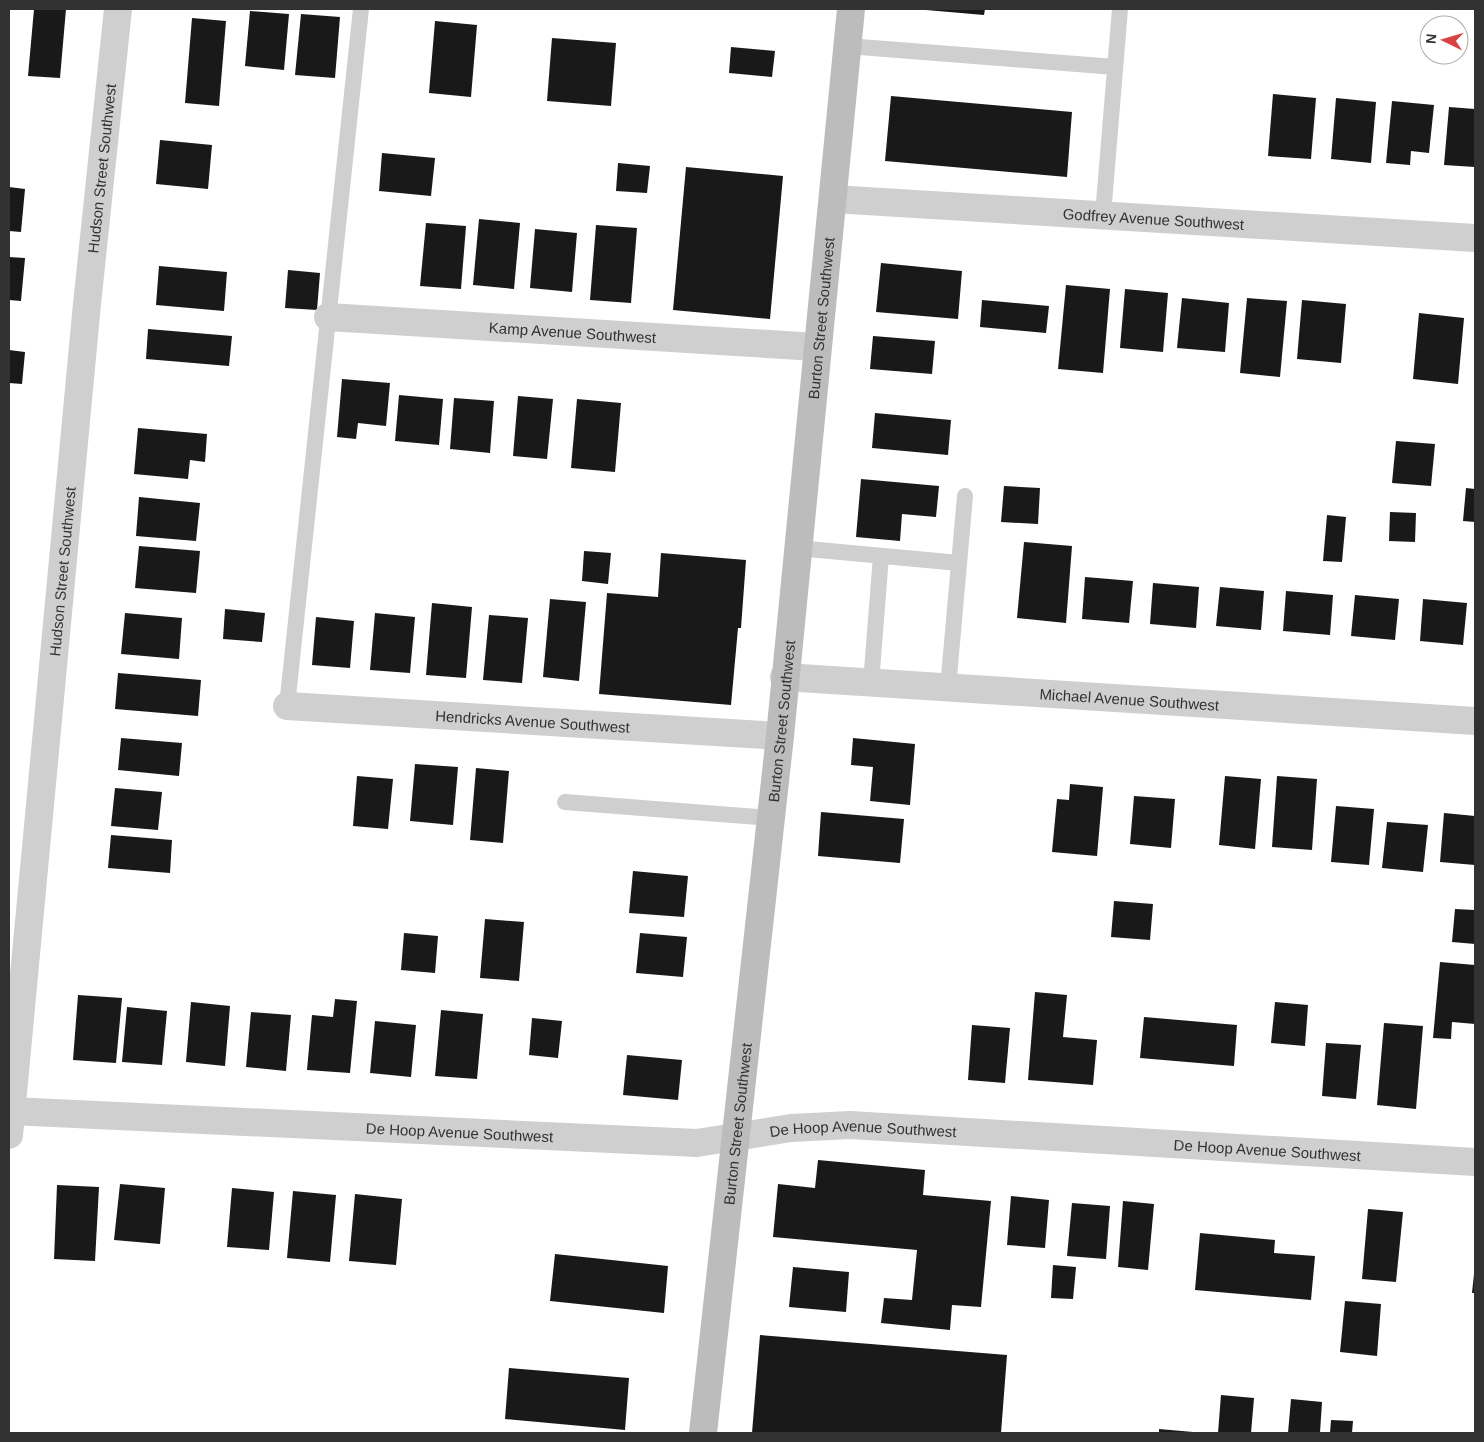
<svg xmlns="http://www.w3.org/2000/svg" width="1484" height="1442" viewBox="0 0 1484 1442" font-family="Arial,sans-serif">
<rect width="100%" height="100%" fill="#fff"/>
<!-- building -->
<g fill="#191919">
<polygon points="34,9 66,9 60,78 28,76"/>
<polygon points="926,9 985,9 984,15 926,10"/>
<polygon points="250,11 289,14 284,70 245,66"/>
<polygon points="301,14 340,17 335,78 295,75"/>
<polygon points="192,18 226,21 219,106 185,103"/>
<polygon points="435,21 477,25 471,97 429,93"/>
<polygon points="552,38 616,43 611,106 547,101"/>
<polygon points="731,47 775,51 772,77 729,73"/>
<polygon points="1273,94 1316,98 1311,159 1268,156"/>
<polygon points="891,96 1072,112 1067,177 885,161"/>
<polygon points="1336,98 1376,102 1371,163 1331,159"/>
<polygon points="1392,101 1434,105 1429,153 1411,151 1410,165 1386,163"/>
<polygon points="1449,107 1475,109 1475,167 1444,165"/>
<polygon points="160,140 212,145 208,189 156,184"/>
<polygon points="382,153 435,158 431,196 379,191"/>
<polygon points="618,163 650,166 647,193 616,191"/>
<polygon points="686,167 783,176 770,319 673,310"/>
<polygon points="9,187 25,189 21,232 9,231"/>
<polygon points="479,219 520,223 514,289 473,285"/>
<polygon points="426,223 466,226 461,289 420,286"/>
<polygon points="596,225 637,228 631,303 590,300"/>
<polygon points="535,229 577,233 572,292 530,288"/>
<polygon points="9,257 25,258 21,301 9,300"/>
<polygon points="881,263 962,271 958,319 876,312"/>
<polygon points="159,266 227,272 224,311 156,305"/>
<polygon points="288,270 320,273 317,310 285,308"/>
<polygon points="1066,285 1110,289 1103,373 1058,369"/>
<polygon points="1125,289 1168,293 1163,352 1120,348"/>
<polygon points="1182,298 1229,303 1225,352 1177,348"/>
<polygon points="1247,298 1287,301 1280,377 1240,373"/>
<polygon points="982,300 1049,306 1046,333 980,327"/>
<polygon points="1302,300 1346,304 1341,363 1297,359"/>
<polygon points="1419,313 1464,318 1458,384 1413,379"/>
<polygon points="148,329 232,336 229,366 146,359"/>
<polygon points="873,336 935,341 932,374 870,369"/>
<polygon points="9,350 25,352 22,384 9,383"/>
<polygon points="342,379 390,383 386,426 358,423 356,439 337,437"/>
<polygon points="399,395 443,399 439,445 395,441"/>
<polygon points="518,396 553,399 547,459 513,456"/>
<polygon points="454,398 494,401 490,453 450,449"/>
<polygon points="577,399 621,403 615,472 571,468"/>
<polygon points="875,413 951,420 948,455 872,448"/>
<polygon points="138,428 207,434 205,462 190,460 188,479 134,474"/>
<polygon points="1396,441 1435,444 1431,486 1392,483"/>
<polygon points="861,479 939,486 936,517 902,514 900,541 856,537"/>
<polygon points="1004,486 1040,488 1038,524 1001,522"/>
<polygon points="1466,488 1475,489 1475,522 1463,521"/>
<polygon points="139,497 200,503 196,541 136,536"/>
<polygon points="1390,512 1416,513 1415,542 1389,541"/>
<polygon points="1327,515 1346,517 1342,562 1323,561"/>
<polygon points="1024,542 1072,546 1066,623 1017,618"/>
<polygon points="139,546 200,551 196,593 135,588"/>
<polygon points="584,551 611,553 608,584 582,581"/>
<polygon points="661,553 746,560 741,628 738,628 731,705 599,694 607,593 658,597"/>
<polygon points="1085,577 1133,581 1129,623 1082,619"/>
<polygon points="1153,583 1199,587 1196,628 1150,624"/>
<polygon points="1220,587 1264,591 1261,630 1216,626"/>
<polygon points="1286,591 1333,595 1330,635 1283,631"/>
<polygon points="1355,595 1399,599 1395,640 1351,636"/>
<polygon points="550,599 586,602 579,681 543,677"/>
<polygon points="1423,599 1467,603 1463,645 1420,641"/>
<polygon points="432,603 472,607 466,678 426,675"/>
<polygon points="225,609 265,613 262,642 223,639"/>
<polygon points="125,613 182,618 179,659 121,654"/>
<polygon points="375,613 415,617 410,673 370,670"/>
<polygon points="489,615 528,618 522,683 483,680"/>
<polygon points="316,617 354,621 350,668 312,665"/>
<polygon points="118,673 201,680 198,716 115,709"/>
<polygon points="121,738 182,743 179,776 118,770"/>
<polygon points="853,738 915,744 910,805 870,801 873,767 851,765"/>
<polygon points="415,764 458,767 453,825 410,821"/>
<polygon points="476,768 509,771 503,843 470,840"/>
<polygon points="357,776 393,779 388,829 353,826"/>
<polygon points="1225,776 1261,779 1255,849 1219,845"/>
<polygon points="1277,776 1317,779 1312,850 1272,847"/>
<polygon points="1070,784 1103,787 1097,856 1052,852 1057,799 1069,800"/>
<polygon points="115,788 162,792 158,830 111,826"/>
<polygon points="1134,796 1175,799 1171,848 1130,844"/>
<polygon points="1336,806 1374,809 1369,865 1331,862"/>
<polygon points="821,812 904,819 900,863 818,856"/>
<polygon points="1444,813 1475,816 1475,865 1440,862"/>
<polygon points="1387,822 1428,825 1423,872 1382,868"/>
<polygon points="111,835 172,840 170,873 108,868"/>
<polygon points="633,871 688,876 684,917 629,913"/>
<polygon points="1114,901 1153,904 1150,940 1111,937"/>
<polygon points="1455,909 1475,910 1475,944 1452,942"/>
<polygon points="485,919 524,922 519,981 480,978"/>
<polygon points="404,933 438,936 435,973 401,970"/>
<polygon points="640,933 687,937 683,977 636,973"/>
<polygon points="1440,962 1475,965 1475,1024 1452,1022 1451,1039 1433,1038"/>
<polygon points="1035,992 1067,995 1063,1037 1097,1040 1093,1085 1028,1080"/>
<polygon points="78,995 122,998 116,1063 73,1060"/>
<polygon points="335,999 357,1001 350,1073 307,1070 312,1015 333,1017"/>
<polygon points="191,1002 230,1006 225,1066 186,1062"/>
<polygon points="1275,1002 1308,1005 1305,1046 1271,1043"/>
<polygon points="127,1007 167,1011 162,1065 122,1062"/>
<polygon points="441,1010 483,1014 477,1079 435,1076"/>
<polygon points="251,1012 291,1015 286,1071 246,1067"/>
<polygon points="1144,1017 1237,1025 1234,1066 1140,1058"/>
<polygon points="532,1018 562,1021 558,1058 529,1055"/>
<polygon points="375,1021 416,1025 411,1077 370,1073"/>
<polygon points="1384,1023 1423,1026 1416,1109 1377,1105"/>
<polygon points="972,1025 1010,1028 1005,1083 968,1080"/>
<polygon points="1326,1043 1361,1045 1356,1099 1322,1096"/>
<polygon points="627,1055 682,1060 678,1100 623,1095"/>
<polygon points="818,1160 925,1170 923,1195 991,1201 981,1307 952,1305 950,1330 881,1323 884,1298 912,1300 917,1250 773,1237 778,1184 815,1188"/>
<polygon points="120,1184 165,1188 160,1244 114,1240"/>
<polygon points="57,1185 99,1187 95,1261 54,1259"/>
<polygon points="232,1188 274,1192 269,1250 227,1247"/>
<polygon points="293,1191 336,1195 330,1262 287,1258"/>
<polygon points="355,1194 402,1199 396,1265 349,1261"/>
<polygon points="1011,1196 1049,1200 1045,1248 1007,1245"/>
<polygon points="1123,1201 1154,1204 1148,1270 1118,1267"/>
<polygon points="1072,1203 1110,1206 1106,1259 1067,1256"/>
<polygon points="1368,1209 1403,1212 1396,1282 1362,1279"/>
<polygon points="1200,1233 1275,1240 1274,1253 1315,1256 1311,1300 1195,1290"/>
<polygon points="555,1254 668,1266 664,1313 550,1301"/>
<polygon points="1053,1265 1076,1267 1073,1299 1051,1298"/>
<polygon points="793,1267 849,1272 846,1312 789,1307"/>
<polygon points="1474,1274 1475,1274 1475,1293 1472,1293"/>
<polygon points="1345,1301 1381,1304 1377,1356 1340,1352"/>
<polygon points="760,1335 1007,1355 1001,1433 752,1433"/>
<polygon points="509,1368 629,1378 625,1430 505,1419"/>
<polygon points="1221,1395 1254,1398 1251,1433 1218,1433"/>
<polygon points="1291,1399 1322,1402 1320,1433 1288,1433"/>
<polygon points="1331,1420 1353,1421 1352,1433 1330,1433"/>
<polygon points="1159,1429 1193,1432 1193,1433 1159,1433"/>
</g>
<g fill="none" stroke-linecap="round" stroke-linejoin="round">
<!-- service -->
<g stroke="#cfcfcf" stroke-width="16">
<polyline points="847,46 1115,67"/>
<polyline points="1103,215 1120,9"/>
<polyline points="797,548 959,563"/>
<polyline points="871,683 881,556"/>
<polyline points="948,688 965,496"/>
<polyline points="287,706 361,9"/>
<polyline points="565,802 771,818"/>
</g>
<!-- minor -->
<g stroke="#cfcfcf" stroke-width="28">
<path id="s1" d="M 833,199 L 1475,238"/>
<path id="s2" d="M 328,317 L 817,347"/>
<path id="s3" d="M 784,677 L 1475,721"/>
<path id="s4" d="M 287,706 L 780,736"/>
<path id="s5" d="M 11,1111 L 697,1143 L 791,1128 L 850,1125 L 1475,1162"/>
<path id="s6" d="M 9,1135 L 87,304 L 118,9"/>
</g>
<!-- secondary -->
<path stroke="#bcbcbc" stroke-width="28" id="s7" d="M 703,1433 L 780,736 L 851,9"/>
</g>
<g text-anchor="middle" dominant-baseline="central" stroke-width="5" stroke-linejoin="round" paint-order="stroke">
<!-- street labels -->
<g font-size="15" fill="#323232" stroke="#fff">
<text stroke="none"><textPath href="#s6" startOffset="971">Hudson Street Southwest</textPath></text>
<text stroke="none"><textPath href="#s1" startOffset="321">Godfrey Avenue Southwest</textPath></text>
<text stroke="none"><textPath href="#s7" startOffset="1121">Burton Street Southwest</textPath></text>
<text stroke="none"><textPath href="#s2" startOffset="245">Kamp Avenue Southwest</textPath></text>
<text stroke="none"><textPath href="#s6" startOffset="566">Hudson Street Southwest</textPath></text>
<text stroke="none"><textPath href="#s3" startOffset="346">Michael Avenue Southwest</textPath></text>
<text stroke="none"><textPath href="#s4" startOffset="246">Hendricks Avenue Southwest</textPath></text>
<text stroke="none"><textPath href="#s7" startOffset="716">Burton Street Southwest</textPath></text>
<text stroke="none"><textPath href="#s7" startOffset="311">Burton Street Southwest</textPath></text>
<text stroke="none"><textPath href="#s5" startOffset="449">De Hoop Avenue Southwest</textPath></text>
<text stroke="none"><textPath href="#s5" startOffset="854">De Hoop Avenue Southwest</textPath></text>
<text stroke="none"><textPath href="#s5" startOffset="1259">De Hoop Avenue Southwest</textPath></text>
</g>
</g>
<!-- border -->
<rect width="1484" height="1442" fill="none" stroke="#323232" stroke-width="20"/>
<!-- north arrow -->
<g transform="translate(1444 40) rotate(275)"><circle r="24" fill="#ffffff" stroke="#adadad"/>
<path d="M0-4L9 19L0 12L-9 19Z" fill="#d94443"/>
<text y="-8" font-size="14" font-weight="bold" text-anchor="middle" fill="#323232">N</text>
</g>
</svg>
